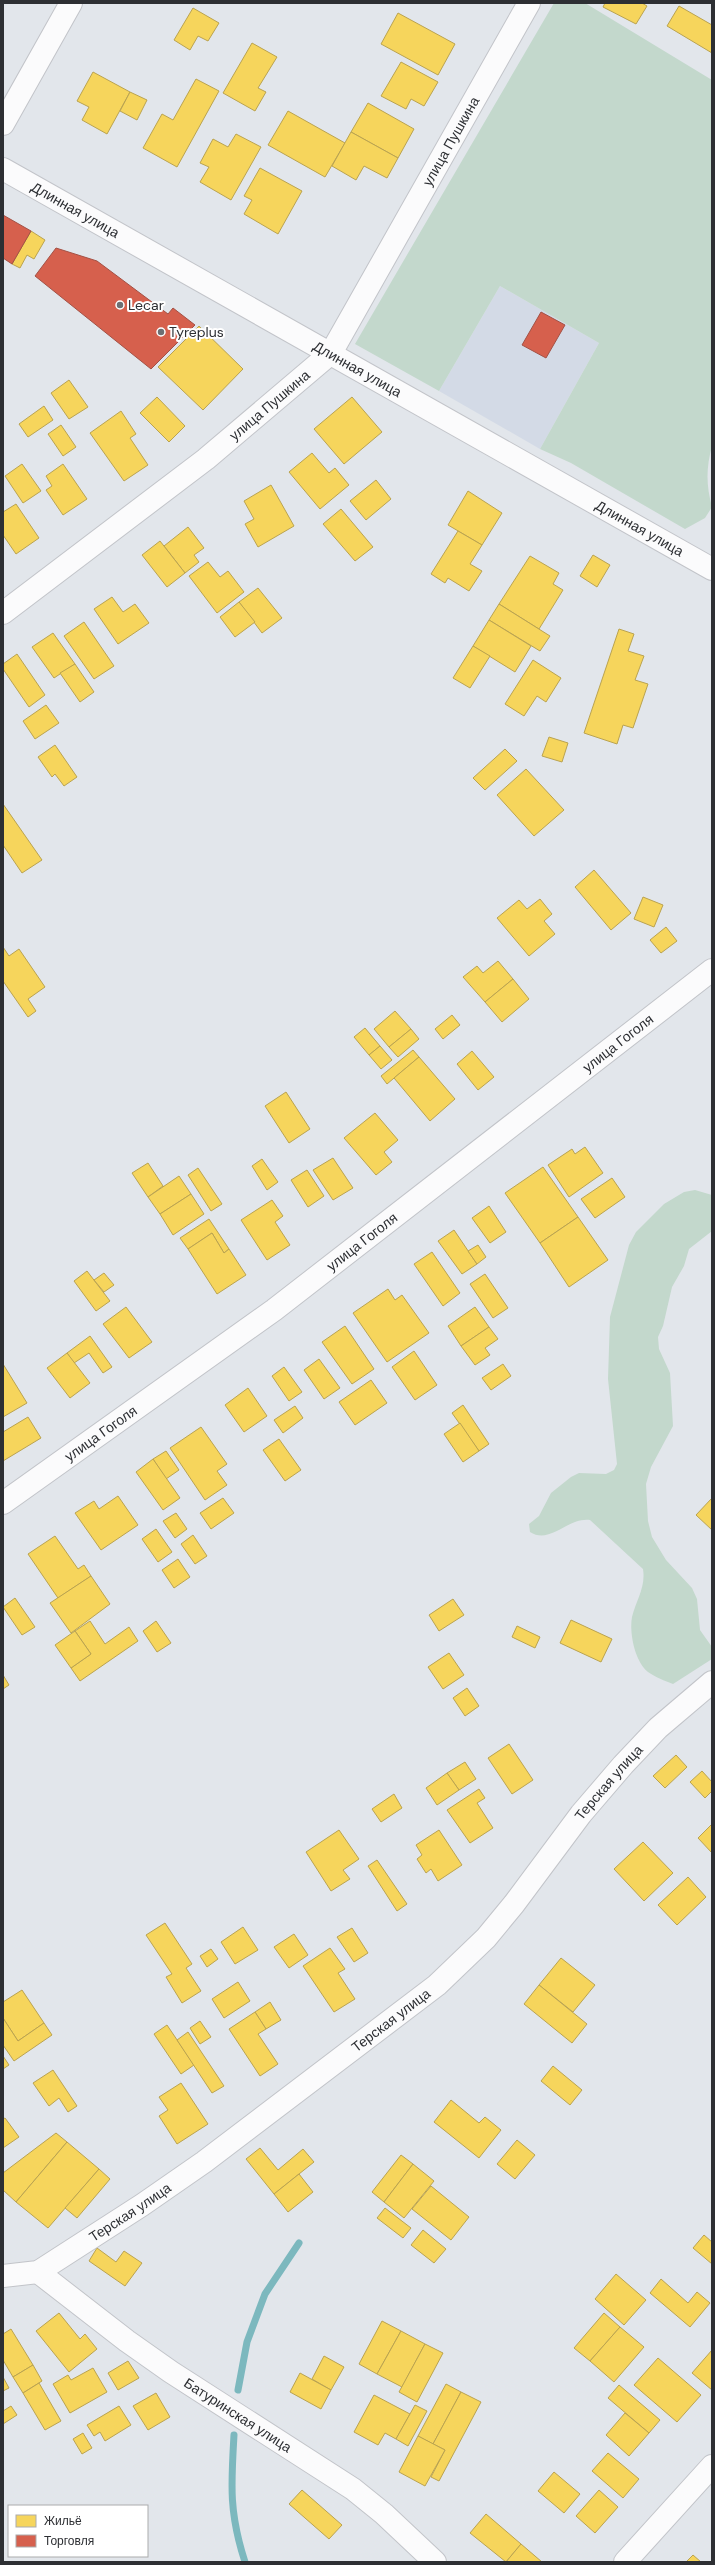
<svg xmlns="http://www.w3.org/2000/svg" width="715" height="2565" viewBox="0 0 715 2565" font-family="'DM Sans',sans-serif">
<rect width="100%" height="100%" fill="#e2e6eb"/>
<!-- built -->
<polygon fill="#d3dae6" points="500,286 599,343 540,449 439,391"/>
<!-- green -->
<g fill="#c3d8cc">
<path d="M 554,3 L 585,3 L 712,80 L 712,446 C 706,468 706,485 712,507 L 705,518 L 685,529 L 571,463 L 540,449 L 599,343 L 500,286 L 439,391 L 355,344 Z"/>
<path d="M 695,1190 L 712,1195 L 712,1231 L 689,1249 L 684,1266 L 672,1287 L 663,1326 L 658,1337 L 659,1349 L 670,1373 L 673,1426 L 651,1467 L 646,1484 L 648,1521 L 652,1537 L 666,1560 L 692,1588 L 697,1599 L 700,1630 L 712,1647 L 712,1659 L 673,1684 C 665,1681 655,1677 648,1672 C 635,1662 629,1633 632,1617 C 636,1600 646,1587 643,1569 L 590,1520 C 568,1517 550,1545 530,1532 L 529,1524 L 539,1516 L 551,1493 L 571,1477 L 579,1473 L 606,1474 L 614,1470 L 617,1464 L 608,1379 L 610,1317 L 629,1245 L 636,1232 L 664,1204 L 684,1192 Z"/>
</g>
<!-- homes -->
<g fill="#f6d55c" stroke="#baa350">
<polygon points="605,3 642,3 647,6 636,24 603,7"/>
<polygon points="679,6 712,25 712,53 667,26"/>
<polygon points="193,8 219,23 208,41 198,36 190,50 174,40"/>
<polygon points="398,13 455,44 438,75 381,44"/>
<polygon points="252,43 277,57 258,88 266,92 255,111 223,93"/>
<polygon points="401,62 438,82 424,106 411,99 406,109 381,96"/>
<polygon points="93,72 130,92 107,134 82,120 89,107 77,101"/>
<polygon points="196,79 219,91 177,167 143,148 162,114 173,120"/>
<polygon points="130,92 147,100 137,120 120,111"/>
<polygon points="368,103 414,129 398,158 351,132"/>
<polygon points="288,111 345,143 325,177 268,145"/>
<polygon points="351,132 398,158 387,178 364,166 356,180 332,166"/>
<polygon points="236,134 261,147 231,200 200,182 209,167 200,163 213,139 228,147"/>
<polygon points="260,168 302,191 278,234 244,214 252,200 244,196"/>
<polygon points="31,231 45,240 34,259 27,255 20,268 12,264"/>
<polygon points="199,326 243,369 203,410 158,367"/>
<polygon points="69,380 88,407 69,419 51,393"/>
<polygon points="157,397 185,426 169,442 140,413"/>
<polygon points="352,397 382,432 344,464 314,429"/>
<polygon points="44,406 53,420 28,437 19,424"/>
<polygon points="121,411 136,434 130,438 148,465 124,481 90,433"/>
<polygon points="61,425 76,447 63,456 48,434"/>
<polygon points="312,453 329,473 335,468 349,485 320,509 289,472"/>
<polygon points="22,464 41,491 23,503 5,476"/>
<polygon points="63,464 87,499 63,515 46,490 52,486 46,476"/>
<polygon points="376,480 391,499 366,520 350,501"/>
<polygon points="271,485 294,526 258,547 245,524 254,519 244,501"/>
<polygon points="468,491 502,513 482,545 448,525"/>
<polygon points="16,504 39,538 16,554 3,535 3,512"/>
<polygon points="341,509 373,547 355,561 323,524"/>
<polygon points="188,527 204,548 194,555 199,562 185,573 164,546"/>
<polygon points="458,531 482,545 470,564 482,571 469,591 448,578 445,583 431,574"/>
<polygon points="160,541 185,573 167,587 142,555"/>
<polygon points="593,555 610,565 597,587 580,576"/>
<polygon points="530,556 559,573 553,584 563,590 539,629 499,604"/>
<polygon points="208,562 220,577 228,571 244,592 217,613 189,576"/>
<polygon points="258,588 282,618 262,633 239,602"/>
<polygon points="112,597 123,612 135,604 149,623 118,644 94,609"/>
<polygon points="239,602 255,622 235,637 220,617"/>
<polygon points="499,604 550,636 540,651 489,620"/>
<polygon points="489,620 531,646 515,672 473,646"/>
<polygon points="84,622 114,666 94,679 64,636"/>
<polygon points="619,629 634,634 628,651 644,656 635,680 648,684 633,728 623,725 617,744 584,733"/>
<polygon points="53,633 75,664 54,678 32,647"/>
<polygon points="473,646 490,656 470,688 453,678"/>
<polygon points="17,654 45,695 29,707 3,669 3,664"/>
<polygon points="533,660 561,678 546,702 537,696 524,716 505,704"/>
<polygon points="75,664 94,692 80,702 60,673"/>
<polygon points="46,705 59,723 35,739 23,721"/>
<polygon points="549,737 568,743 562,762 542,756"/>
<polygon points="55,745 77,777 64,786 55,774 52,777 38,757"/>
<polygon points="505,749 517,761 485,790 473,778"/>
<polygon points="526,769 564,810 534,836 497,795"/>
<polygon points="3,804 42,860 22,873 3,845"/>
<polygon points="594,870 631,913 611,930 575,887"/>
<polygon points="643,897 663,905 654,927 634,919"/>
<polygon points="540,899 552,914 544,921 555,934 529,956 497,918 519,900 527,909"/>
<polygon points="666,927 677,941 661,953 650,940"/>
<polygon points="3,947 9,956 19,949 45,987 28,999 36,1011 28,1017 3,981"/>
<polygon points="498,961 513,979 485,1002 463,977 477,966 483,973"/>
<polygon points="513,979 529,999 502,1022 485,1002"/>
<polygon points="395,1011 411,1029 389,1047 374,1029"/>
<polygon points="452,1015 460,1025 443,1039 435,1029"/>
<polygon points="365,1028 380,1046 369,1055 354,1037"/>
<polygon points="411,1029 419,1039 398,1057 389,1047"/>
<polygon points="380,1046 392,1060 381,1069 369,1055"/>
<polygon points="413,1050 419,1057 387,1084 381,1076"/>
<polygon points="472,1051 494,1077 478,1090 457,1064"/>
<polygon points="419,1057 455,1099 430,1121 394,1078"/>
<polygon points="286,1092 310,1129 289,1143 265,1106"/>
<polygon points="375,1113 398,1140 384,1152 392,1162 376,1175 344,1138"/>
<polygon points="585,1147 603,1173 569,1197 548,1165 572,1149 575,1154"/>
<polygon points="333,1158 353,1188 333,1200 313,1170"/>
<polygon points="262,1159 278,1182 267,1190 252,1166"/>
<polygon points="148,1163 163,1186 148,1197 132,1173"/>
<polygon points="543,1167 578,1217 540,1243 505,1193"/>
<polygon points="198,1168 222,1204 211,1211 188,1175"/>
<polygon points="307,1170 324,1196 308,1207 291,1180"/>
<polygon points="179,1176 191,1194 160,1214 148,1197"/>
<polygon points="612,1178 625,1197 595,1218 581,1199"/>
<polygon points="191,1194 204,1214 173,1235 160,1214"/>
<polygon points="272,1200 283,1216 275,1222 290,1245 267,1260 241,1220"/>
<polygon points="489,1206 506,1232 490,1243 472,1218"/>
<polygon points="578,1217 608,1260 569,1287 540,1243"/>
<polygon points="209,1219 229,1249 224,1253 212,1233 188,1249 180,1238"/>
<polygon points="454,1230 477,1264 462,1274 438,1241"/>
<polygon points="212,1233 224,1253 229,1249 246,1275 217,1294 188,1249"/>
<polygon points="478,1245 486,1257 477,1264 468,1251"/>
<polygon points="432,1252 460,1293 443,1306 414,1264"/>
<polygon points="87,1271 110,1301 96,1311 74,1281"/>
<polygon points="104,1273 114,1285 104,1292 94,1280"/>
<polygon points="485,1274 508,1308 493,1318 470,1284"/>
<polygon points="388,1289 395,1300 402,1295 429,1333 387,1362 353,1313"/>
<polygon points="126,1307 152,1342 129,1358 103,1324"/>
<polygon points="475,1307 489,1327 461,1346 448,1326"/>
<polygon points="345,1326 374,1369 352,1384 322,1342"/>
<polygon points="489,1327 498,1339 485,1348 490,1355 475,1365 461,1346"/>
<polygon points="90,1336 112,1367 103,1373 89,1353 74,1363 67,1353"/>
<polygon points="414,1351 437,1385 415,1400 392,1367"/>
<polygon points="67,1353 90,1383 70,1398 47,1368"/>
<polygon points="319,1359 340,1388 324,1399 304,1370"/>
<polygon points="3,1364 27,1403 3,1417"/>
<polygon points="503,1364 511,1376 491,1390 482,1378"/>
<polygon points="284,1367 302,1392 289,1401 272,1376"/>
<polygon points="371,1380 387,1403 355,1425 339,1402"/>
<polygon points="248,1388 267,1416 244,1432 225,1405"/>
<polygon points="463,1405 489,1444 479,1451 452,1413"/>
<polygon points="295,1406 303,1418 283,1433 274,1420"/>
<polygon points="28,1417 41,1438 3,1461 3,1432"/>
<polygon points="460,1423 479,1451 463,1462 444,1434"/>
<polygon points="201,1427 227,1464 217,1471 227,1485 205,1500 170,1448"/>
<polygon points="279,1439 301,1470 285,1481 263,1450"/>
<polygon points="166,1451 179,1470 166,1479 153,1459"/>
<polygon points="153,1459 180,1498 163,1510 136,1472"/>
<polygon points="118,1496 138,1525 101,1550 75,1513 94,1501 99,1509"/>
<polygon points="223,1498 234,1513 211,1529 200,1513"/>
<polygon points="712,1498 712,1530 696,1515"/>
<polygon points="176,1513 187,1529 175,1538 163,1521"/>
<polygon points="156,1529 172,1552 158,1562 142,1539"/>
<polygon points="193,1535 207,1556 195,1564 181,1544"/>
<polygon points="55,1536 78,1569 84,1565 91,1576 58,1598 28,1554"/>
<polygon points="178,1559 190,1577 174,1588 162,1570"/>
<polygon points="91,1576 110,1604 71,1633 50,1603"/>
<polygon points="15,1598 35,1627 22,1635 3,1607"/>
<polygon points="453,1599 464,1615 439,1631 429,1615"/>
<polygon points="571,1620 612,1639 601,1662 560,1643"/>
<polygon points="90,1621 105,1644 129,1627 138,1641 80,1681 71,1668 91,1654 75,1631"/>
<polygon points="156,1621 171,1643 157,1652 143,1631"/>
<polygon points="517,1626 540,1637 535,1648 512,1637"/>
<polygon points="75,1631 91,1654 71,1668 55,1645"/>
<polygon points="449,1653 464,1675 443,1689 428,1667"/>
<polygon points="3,1675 9,1685 3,1689"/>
<polygon points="467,1688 479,1706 465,1716 453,1698"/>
<polygon points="509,1744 533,1780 512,1794 488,1758"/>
<polygon points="676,1755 687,1767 665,1788 653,1776"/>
<polygon points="465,1762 476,1779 459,1790 447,1773"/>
<polygon points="702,1771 712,1782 712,1791 705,1798 690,1782"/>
<polygon points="447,1773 459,1790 437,1805 426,1788"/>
<polygon points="479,1789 485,1798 477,1803 493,1828 470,1843 447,1810"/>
<polygon points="394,1794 402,1808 381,1822 372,1809"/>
<polygon points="712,1824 712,1853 698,1838"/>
<polygon points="339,1830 359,1859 343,1870 350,1879 331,1891 306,1852"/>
<polygon points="439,1830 462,1865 438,1881 431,1869 426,1873 417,1859 422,1855 416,1845"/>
<polygon points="643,1842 673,1873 644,1901 614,1869"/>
<polygon points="377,1860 407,1904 397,1911 368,1866"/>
<polygon points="688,1877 706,1897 677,1925 658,1905"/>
<polygon points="165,1923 192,1964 186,1968 201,1991 182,2003 166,1977 172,1974 146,1935"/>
<polygon points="243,1927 258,1950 235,1964 221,1942"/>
<polygon points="352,1928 368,1953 354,1962 337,1937"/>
<polygon points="294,1934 308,1955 289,1968 274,1947"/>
<polygon points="330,1948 345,1969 338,1973 355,1999 334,2012 303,1966"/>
<polygon points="211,1949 218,1959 207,1967 200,1956"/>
<polygon points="561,1958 595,1985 573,2012 539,1985"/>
<polygon points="238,1982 250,2001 224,2018 212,1999"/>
<polygon points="539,1985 587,2024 572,2043 524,2004"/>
<polygon points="22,1990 44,2023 18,2041 3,2018 3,2002"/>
<polygon points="270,2002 281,2020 266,2029 255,2012"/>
<polygon points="255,2012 266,2029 258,2034 278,2064 260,2076 229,2029"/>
<polygon points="3,2018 18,2041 44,2023 52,2035 14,2061 3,2045"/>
<polygon points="200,2021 211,2037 200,2044 190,2028"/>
<polygon points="167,2025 194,2065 181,2074 154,2034"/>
<polygon points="188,2032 224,2086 212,2093 177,2040"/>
<polygon points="3,2056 9,2065 3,2069"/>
<polygon points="553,2066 582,2090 570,2105 541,2081"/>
<polygon points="53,2070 77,2106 68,2112 59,2098 49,2106 33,2083"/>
<polygon points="181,2083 208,2124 177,2144 159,2116 168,2110 159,2097"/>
<polygon points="451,2100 479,2123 485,2117 501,2130 479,2158 434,2122"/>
<polygon points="5,2118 19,2137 3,2148 3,2119"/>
<polygon points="56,2133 67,2142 16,2202 3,2190 3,2173"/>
<polygon points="517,2140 535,2155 515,2179 497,2164"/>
<polygon points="67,2142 99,2169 48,2228 16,2202"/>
<polygon points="260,2148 278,2170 303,2149 314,2162 274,2194 246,2159"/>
<polygon points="401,2155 413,2164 384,2202 372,2192"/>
<polygon points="413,2164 434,2181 404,2218 384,2202"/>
<polygon points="99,2169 110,2179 77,2218 65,2208"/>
<polygon points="299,2174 313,2192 288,2212 274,2194"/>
<polygon points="431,2186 469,2217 451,2240 412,2209"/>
<polygon points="385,2208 411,2228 403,2238 377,2218"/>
<polygon points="423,2230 446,2249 434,2263 411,2245"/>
<polygon points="704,2235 712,2242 712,2264 693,2248"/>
<polygon points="97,2248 116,2262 124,2251 142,2263 125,2286 89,2261"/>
<polygon points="616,2274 646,2300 624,2325 595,2299"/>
<polygon points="661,2279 688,2303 697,2292 710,2303 690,2327 650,2293"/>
<polygon points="59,2313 80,2339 85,2334 97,2349 69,2372 36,2331"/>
<polygon points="604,2313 620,2327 590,2361 574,2348"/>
<polygon points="382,2321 401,2331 377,2374 359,2364"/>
<polygon points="620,2327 644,2347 614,2382 590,2361"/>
<polygon points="11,2329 33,2365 13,2377 3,2360 3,2334"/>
<polygon points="401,2331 425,2344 402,2387 377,2374"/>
<polygon points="425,2344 443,2353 417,2402 399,2392"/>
<polygon points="712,2350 712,2390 692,2373"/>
<polygon points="324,2356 344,2367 331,2390 312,2379"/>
<polygon points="658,2358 701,2395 677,2422 634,2385"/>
<polygon points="128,2361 139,2378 118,2390 108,2373"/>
<polygon points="33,2365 42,2381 23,2393 13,2377"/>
<polygon points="93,2368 107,2392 70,2413 53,2384 68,2375 71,2380"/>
<polygon points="300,2373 331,2390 321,2409 290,2392"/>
<polygon points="3,2377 9,2388 3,2391"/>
<polygon points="39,2383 61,2421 45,2430 23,2393"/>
<polygon points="446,2384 461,2392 433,2444 418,2436"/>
<polygon points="619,2385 660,2420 649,2433 608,2398"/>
<polygon points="461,2392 481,2402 439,2481 431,2477 445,2450 433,2444"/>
<polygon points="156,2393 170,2417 148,2430 133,2406"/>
<polygon points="374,2395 410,2414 396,2439 385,2433 378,2445 354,2432"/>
<polygon points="415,2405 427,2411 408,2446 396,2439"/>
<polygon points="11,2406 17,2415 3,2424 3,2411"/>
<polygon points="119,2406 131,2425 105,2441 100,2432 94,2436 87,2425"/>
<polygon points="625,2413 649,2433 629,2456 606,2435"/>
<polygon points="83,2433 92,2448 82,2454 73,2439"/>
<polygon points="418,2436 445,2450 425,2486 399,2472"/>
<polygon points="608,2453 639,2479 623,2498 592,2471"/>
<polygon points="554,2472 580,2494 564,2513 538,2491"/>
<polygon points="302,2490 342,2525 329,2539 289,2504"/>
<polygon points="599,2490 618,2507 595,2533 576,2516"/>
<polygon points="486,2514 521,2544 506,2562 470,2533"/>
<polygon points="521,2544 542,2562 506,2562"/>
<polygon points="693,2555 701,2562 686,2562"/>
</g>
<!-- shops -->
<g fill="#d6604d" stroke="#a35145">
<polygon points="3,215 31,231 12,264 3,258"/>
<polygon points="56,248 97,261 168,314 173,308 195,325 151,369 35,276"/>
<polygon points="541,312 565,325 546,358 522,345"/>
</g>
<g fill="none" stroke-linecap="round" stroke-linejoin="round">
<!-- stream -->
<g stroke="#7cb8be" stroke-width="7">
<polyline points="238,2390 247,2342 265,2294 299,2243"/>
<path d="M 234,2435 C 231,2485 229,2513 245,2562"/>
</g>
<!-- minor casing -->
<g stroke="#c2c4c9" stroke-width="24">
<g id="minor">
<polyline points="3,124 71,3"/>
<path id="s1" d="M 3,169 L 712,569"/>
<path id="s2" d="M 3,613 L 206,459 L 331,353 L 529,3"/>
<path id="s3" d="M 3,1503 L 274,1310 L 712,970"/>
<path id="s4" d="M 38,2272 L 127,2341 L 171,2372 L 353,2489 L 384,2514 L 435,2562"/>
<path id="s5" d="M 3,2276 L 38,2272 L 142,2205 L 204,2162 L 437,1985 L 486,1938 L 514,1904 L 581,1814 L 623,1765 L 658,1728 L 712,1682"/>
<polyline points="625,2562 712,2466"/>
</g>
</g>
<!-- minor -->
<use href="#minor" stroke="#fbfbfc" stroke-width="22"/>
</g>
<!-- markers -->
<g fill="#6c6f73" stroke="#fff" stroke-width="1.5">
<circle cx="120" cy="305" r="4"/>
<circle cx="161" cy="332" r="4"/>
</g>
<g text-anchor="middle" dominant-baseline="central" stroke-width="4" stroke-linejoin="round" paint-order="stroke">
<!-- street labels -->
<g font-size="14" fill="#2d2f33" stroke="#fff">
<text stroke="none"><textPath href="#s2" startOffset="662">улица Пушкина</textPath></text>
<text stroke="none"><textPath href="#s1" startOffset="83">Длинная улица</textPath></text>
<text stroke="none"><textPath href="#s1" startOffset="407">Длинная улица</textPath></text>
<text stroke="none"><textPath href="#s2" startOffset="338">улица Пушкина</textPath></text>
<text stroke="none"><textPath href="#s1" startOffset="731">Длинная улица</textPath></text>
<text stroke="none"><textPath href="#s3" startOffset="768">улица Гоголя</textPath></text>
<text stroke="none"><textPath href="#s3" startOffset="444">улица Гоголя</textPath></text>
<text stroke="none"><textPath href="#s3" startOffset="120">улица Гоголя</textPath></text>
<text stroke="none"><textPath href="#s5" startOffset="793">Терская улица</textPath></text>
<text stroke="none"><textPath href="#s5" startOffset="469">Терская улица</textPath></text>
<text stroke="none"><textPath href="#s5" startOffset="145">Терская улица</textPath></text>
<text stroke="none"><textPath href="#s4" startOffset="246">Батуринская улица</textPath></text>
</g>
<!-- poi labels -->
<g font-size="14" fill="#2d2f33" stroke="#fff" text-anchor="start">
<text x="128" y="305">Lecar</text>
<text x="169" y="332">Tyreplus</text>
</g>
</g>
<!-- border -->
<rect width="715" height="2565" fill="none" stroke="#2d2f33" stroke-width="8"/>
<!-- legend -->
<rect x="8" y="2505" width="140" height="52" fill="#ffffff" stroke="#abacad"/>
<rect x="16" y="2515" width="20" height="12" fill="#f6d55c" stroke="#abacad"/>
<text x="44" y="2525" font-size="12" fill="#2d2f33">Жильё</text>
<rect x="16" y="2535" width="20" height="12" fill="#d6604d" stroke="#abacad"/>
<text x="44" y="2545" font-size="12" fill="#2d2f33">Торговля</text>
</svg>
